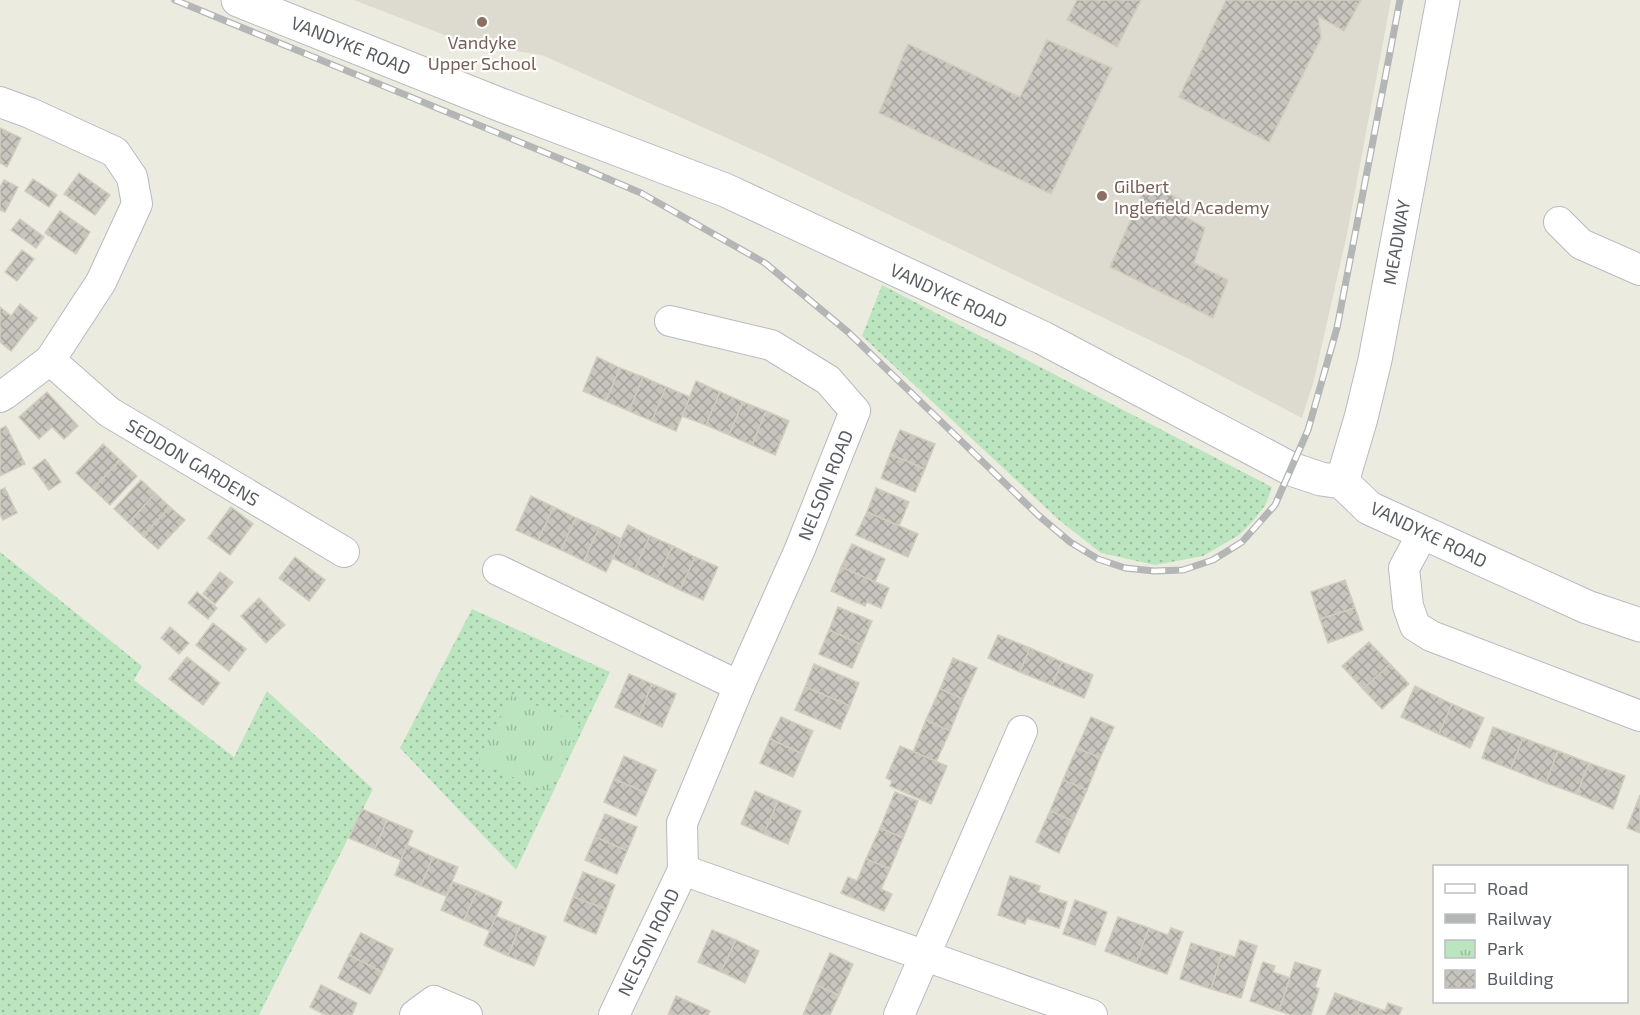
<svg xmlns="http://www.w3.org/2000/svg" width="1640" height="1015" viewBox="0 0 1640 1015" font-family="'Exo 2',sans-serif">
<defs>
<pattern id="grass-dots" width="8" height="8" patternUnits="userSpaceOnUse" patternTransform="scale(1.5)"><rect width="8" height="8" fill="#bbe5bf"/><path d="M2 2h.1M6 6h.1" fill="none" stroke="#9bbd9f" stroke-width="1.8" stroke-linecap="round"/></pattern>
<pattern id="park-tufts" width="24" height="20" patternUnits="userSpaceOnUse" patternTransform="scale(1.5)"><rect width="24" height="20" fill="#bbe5bf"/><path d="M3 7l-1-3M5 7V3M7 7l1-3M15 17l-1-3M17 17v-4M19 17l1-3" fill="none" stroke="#9bbd9f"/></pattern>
<pattern id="building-cross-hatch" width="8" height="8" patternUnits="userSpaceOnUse" patternTransform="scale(1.5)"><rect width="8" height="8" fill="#c7c5bd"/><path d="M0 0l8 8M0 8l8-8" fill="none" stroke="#a5a39d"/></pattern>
</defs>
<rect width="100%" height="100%" fill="#ecebe0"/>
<!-- education -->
<polygon fill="#dddacf" points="354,0 1391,0 1347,234 1314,380 1302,418 1187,358 769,157 542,55 468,44"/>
<!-- grass -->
<g fill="url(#grass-dots)">
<polygon points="882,285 1272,487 1266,504 1253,521 1239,535 1203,556 1155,565 1101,553 1059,520 862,336"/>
<polygon points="0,552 142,666 134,680 234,757 267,691 373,789 259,1015 0,1015"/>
<polygon points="472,609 610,672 516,870 400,748"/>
</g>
<!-- park -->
<polygon fill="url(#park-tufts)" points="512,695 581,725 548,792 478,762"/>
<!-- building -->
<g fill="url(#building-cross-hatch)" stroke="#d1cdbe" stroke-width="1.5">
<polygon points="1077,0 1141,0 1117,47 1067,20"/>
<polygon points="1226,0 1361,0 1344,31 1318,16 1321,38 1269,142 1179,97"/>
<polygon points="1047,40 1112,68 1051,194 879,113 908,44 1020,97"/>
<polygon points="0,128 21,138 7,167 0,163"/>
<polygon points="79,173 110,195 95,215 64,194"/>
<polygon points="33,179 57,195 49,207 25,191"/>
<polygon points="4,180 18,187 5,212 0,210 0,187"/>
<polygon points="1147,183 1186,202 1182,215 1205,228 1194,263 1228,280 1213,318 1110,267"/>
<polygon points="60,211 90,232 76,254 45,233"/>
<polygon points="20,219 44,237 36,248 11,230"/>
<polygon points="22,250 34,259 17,281 5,272"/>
<polygon points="20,304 37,318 11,351 0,342 0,307 11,316"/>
<polygon points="597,357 620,368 606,401 583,391"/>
<polygon points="620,368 643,377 629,411 606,401"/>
<polygon points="643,377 666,387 652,421 629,411"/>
<polygon points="696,381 720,392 706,425 682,416"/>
<polygon points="666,387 690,397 676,431 652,421"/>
<polygon points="47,392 78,426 64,439 52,427 39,439 19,417"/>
<polygon points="720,392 743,402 729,435 706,425"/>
<polygon points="743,402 766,411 752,445 729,435"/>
<polygon points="766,411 789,421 775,455 752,445"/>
<polygon points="6,426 25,464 0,476 0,429"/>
<polygon points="900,430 935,444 925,469 890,454"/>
<polygon points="103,444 120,460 93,489 76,473"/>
<polygon points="890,454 925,469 915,492 881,478"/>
<polygon points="45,459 61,482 49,490 33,468"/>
<polygon points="120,460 137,476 110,505 93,489"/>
<polygon points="141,480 155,493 129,523 114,509"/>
<polygon points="5,488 17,513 3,520 0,514 0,490"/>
<polygon points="876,488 909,502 899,526 867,512"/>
<polygon points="155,493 170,507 143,536 129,523"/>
<polygon points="531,496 554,507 538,540 516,530"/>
<polygon points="170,507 185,520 158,549 143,536"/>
<polygon points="231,507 253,524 230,555 208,538"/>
<polygon points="554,507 576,518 561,550 538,540"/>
<polygon points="867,512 918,534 908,557 856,535"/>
<polygon points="576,518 599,528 584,561 561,550"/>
<polygon points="628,525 650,536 635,569 612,558"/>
<polygon points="599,528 622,539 606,572 584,561"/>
<polygon points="650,536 673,546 657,579 635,569"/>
<polygon points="852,544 885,559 875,582 841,567"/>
<polygon points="673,546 695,557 680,590 657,579"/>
<polygon points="295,557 325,580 309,601 279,578"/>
<polygon points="695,557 718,567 703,600 680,590"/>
<polygon points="841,567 889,588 881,608 867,602 865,606 831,591"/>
<polygon points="220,572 233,582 215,604 203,594"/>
<polygon points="1345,580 1355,608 1320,619 1311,592"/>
<polygon points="197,592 217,608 208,619 188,603"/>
<polygon points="259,598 285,625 266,643 241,616"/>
<polygon points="838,607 872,621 862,645 829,630"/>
<polygon points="1355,608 1363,630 1328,643 1320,619"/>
<polygon points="213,623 246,649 229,671 196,645"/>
<polygon points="170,627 189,643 179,654 161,638"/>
<polygon points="829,630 862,645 852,668 819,654"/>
<polygon points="998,635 1030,648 1020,672 988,658"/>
<polygon points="1369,642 1390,664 1363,689 1342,666"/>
<polygon points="1030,648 1062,662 1052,685 1020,672"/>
<polygon points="187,657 220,683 203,705 169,679"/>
<polygon points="953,658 977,668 963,699 940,689"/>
<polygon points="1062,662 1093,675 1084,698 1052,685"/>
<polygon points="814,664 859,683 850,706 805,687"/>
<polygon points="1390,664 1409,684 1382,709 1363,689"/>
<polygon points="629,674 652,684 639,717 615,707"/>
<polygon points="652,684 676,694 662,727 639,717"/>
<polygon points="1415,686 1452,704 1439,734 1401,717"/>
<polygon points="805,687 850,706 840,729 795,710"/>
<polygon points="940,689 963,699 950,731 926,720"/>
<polygon points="1452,704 1484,718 1470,748 1439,734"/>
<polygon points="781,717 813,731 803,754 770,739"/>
<polygon points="1091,717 1114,727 1100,758 1077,748"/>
<polygon points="926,720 950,731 936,762 913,752"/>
<polygon points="1493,727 1523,738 1511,769 1482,758"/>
<polygon points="1523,738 1558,751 1546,783 1511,769"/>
<polygon points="770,739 803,754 793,777 760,763"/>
<polygon points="900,746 947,766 931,804 890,786 892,781 886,778"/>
<polygon points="1077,748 1100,758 1087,790 1063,780"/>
<polygon points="1558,751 1589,763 1577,794 1546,783"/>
<polygon points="624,756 656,770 646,793 614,779"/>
<polygon points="1589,763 1625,776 1613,809 1577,794"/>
<polygon points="614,779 646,793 636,816 604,802"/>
<polygon points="1063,780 1087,790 1073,821 1050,811"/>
<polygon points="755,791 778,801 764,834 741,824"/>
<polygon points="895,792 918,801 903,838 880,828"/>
<polygon points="1640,795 1640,833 1627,828"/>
<polygon points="778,801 801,811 788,844 764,834"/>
<polygon points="362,809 387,820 375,849 349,838"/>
<polygon points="1050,811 1073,821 1059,853 1036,842"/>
<polygon points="605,814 637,827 627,851 595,837"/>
<polygon points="387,820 413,831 401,860 375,849"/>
<polygon points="880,828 903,838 890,869 866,859"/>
<polygon points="595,837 627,851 617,874 585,860"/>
<polygon points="407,845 433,857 421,886 395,875"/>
<polygon points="433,857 458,867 446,896 421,886"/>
<polygon points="866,859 890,869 881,889 892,894 884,911 841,893 848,877 857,881"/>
<polygon points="583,872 615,885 606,909 573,897"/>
<polygon points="1010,876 1040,886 1038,892 1067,902 1059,928 1027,918 1025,924 998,915"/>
<polygon points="453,882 477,891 464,920 441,910"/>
<polygon points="477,891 502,902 490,931 464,920"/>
<polygon points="573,897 606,909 596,934 564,921"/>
<polygon points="1075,900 1107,912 1095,945 1063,934"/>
<polygon points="496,916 520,926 508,956 484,945"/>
<polygon points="1118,917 1149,928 1136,963 1105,951"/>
<polygon points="520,926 546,937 534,966 508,956"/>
<polygon points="1149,928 1168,935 1171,928 1183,932 1167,974 1136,963"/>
<polygon points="712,930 736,940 721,972 698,962"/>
<polygon points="361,933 393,949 382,972 349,955"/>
<polygon points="736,940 759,951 745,983 721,972"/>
<polygon points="1240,940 1257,946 1241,998 1211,989 1222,953 1235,957"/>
<polygon points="1191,943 1222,953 1211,989 1180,979"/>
<polygon points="830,953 853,964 839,995 816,985"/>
<polygon points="349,955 382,972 370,994 338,978"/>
<polygon points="1263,962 1275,966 1273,972 1290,978 1279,1011 1250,1001"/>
<polygon points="1295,962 1321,970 1315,987 1319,989 1311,1015 1291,1015 1279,1011"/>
<polygon points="321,985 357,1003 352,1015 325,1015 310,1007"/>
<polygon points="816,985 839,995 830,1015 803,1015"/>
<polygon points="1335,993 1362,1003 1357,1015 1326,1015"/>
<polygon points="676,996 710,1011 708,1015 668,1015"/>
<polygon points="1362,1003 1385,1011 1388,1003 1402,1008 1399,1015 1357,1015"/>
</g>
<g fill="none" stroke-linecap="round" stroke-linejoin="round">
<!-- minor casing -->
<g stroke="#b8bac0" stroke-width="32">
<g id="minor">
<polyline points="0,102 30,113 115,152 132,177 137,204 101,282 50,360 5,394 0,397"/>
<polyline points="1559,222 1581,244 1640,270"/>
<polyline points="50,360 109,412 344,552"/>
<polyline points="1423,533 1404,568 1408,606 1415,626 1431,636 1640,716"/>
<polyline points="498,570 739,686"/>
<polyline points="683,870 1092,1015"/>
<polyline points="415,1015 434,1001 467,1015"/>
<polyline points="614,1015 683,870 682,823 739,686 800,549 855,411 828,380 771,345 670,321"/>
<polyline points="899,1015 1022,731"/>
</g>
</g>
<!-- tertiary casing -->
<g stroke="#b8bac0" stroke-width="35">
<g id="tertiary">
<polyline points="238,0 501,105 725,190 1043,338 1291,469 1321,479 1342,482 1369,508 1587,607 1640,625"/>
<polyline points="1342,482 1361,418 1375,360 1443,0"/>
</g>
</g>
<!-- minor -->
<use href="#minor" stroke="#fff" stroke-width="30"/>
<!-- tertiary -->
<use href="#tertiary" stroke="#fff" stroke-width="33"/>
<!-- rail casing -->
<g stroke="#b4b5b5" stroke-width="7">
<polyline id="rail" points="175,0 585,169 641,193 765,263 848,332 1038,515 1070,542 1098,559 1125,568 1154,571 1183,570 1213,560 1242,542 1275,505 1308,430 1337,328 1400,0"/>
</g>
<!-- rail -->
<use href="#rail" stroke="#fff" stroke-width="4.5" stroke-dasharray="14" stroke-linecap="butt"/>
</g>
<!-- markers -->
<g fill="#8d6e63" stroke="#fff" stroke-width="2">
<circle cx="482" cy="22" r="6"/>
<circle cx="1102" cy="196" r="6"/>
</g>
<g text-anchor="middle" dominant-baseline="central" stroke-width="4.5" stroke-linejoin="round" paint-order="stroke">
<!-- education labels -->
<g font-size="18" fill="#785e54" stroke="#fff">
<text x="482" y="42">Vandyke<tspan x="482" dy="21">Upper School</tspan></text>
<text x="1114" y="186" text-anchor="start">Gilbert<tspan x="1114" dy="21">Inglefield Academy</tspan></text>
</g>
<!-- street labels -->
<g font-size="18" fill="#595c62" stroke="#fff">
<text transform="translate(351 45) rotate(22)">VANDYKE ROAD</text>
<text transform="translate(1396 242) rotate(-80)">MEADWAY</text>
<text transform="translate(949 295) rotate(25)">VANDYKE ROAD</text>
<text transform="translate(193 462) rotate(31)">SEDDON GARDENS</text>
<text transform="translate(825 485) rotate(-68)">NELSON ROAD</text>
<text transform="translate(1429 534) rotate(26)">VANDYKE ROAD</text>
<text transform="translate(648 942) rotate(-64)">NELSON ROAD</text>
</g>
</g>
<!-- legend -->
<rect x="1433" y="865" width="195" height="138" fill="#ffffff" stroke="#bdbec0" stroke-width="1.5"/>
<rect x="1445" y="884" width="30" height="9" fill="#ffffff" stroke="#bdbec0" stroke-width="1.5"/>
<text x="1487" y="895" font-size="18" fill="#595c62">Road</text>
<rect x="1445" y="914" width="30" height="9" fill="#b4b5b5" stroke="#bdbec0" stroke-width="1.5"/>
<text x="1487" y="925" font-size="18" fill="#595c62">Railway</text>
<rect x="1445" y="940" width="30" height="18" fill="url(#park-tufts)" stroke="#bdbec0" stroke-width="1.5"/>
<text x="1487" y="955" font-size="18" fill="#595c62">Park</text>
<rect x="1445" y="970" width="30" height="18" fill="url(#building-cross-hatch)" stroke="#bdbec0" stroke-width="1.5"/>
<text x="1487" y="985" font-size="18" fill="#595c62">Building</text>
</svg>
